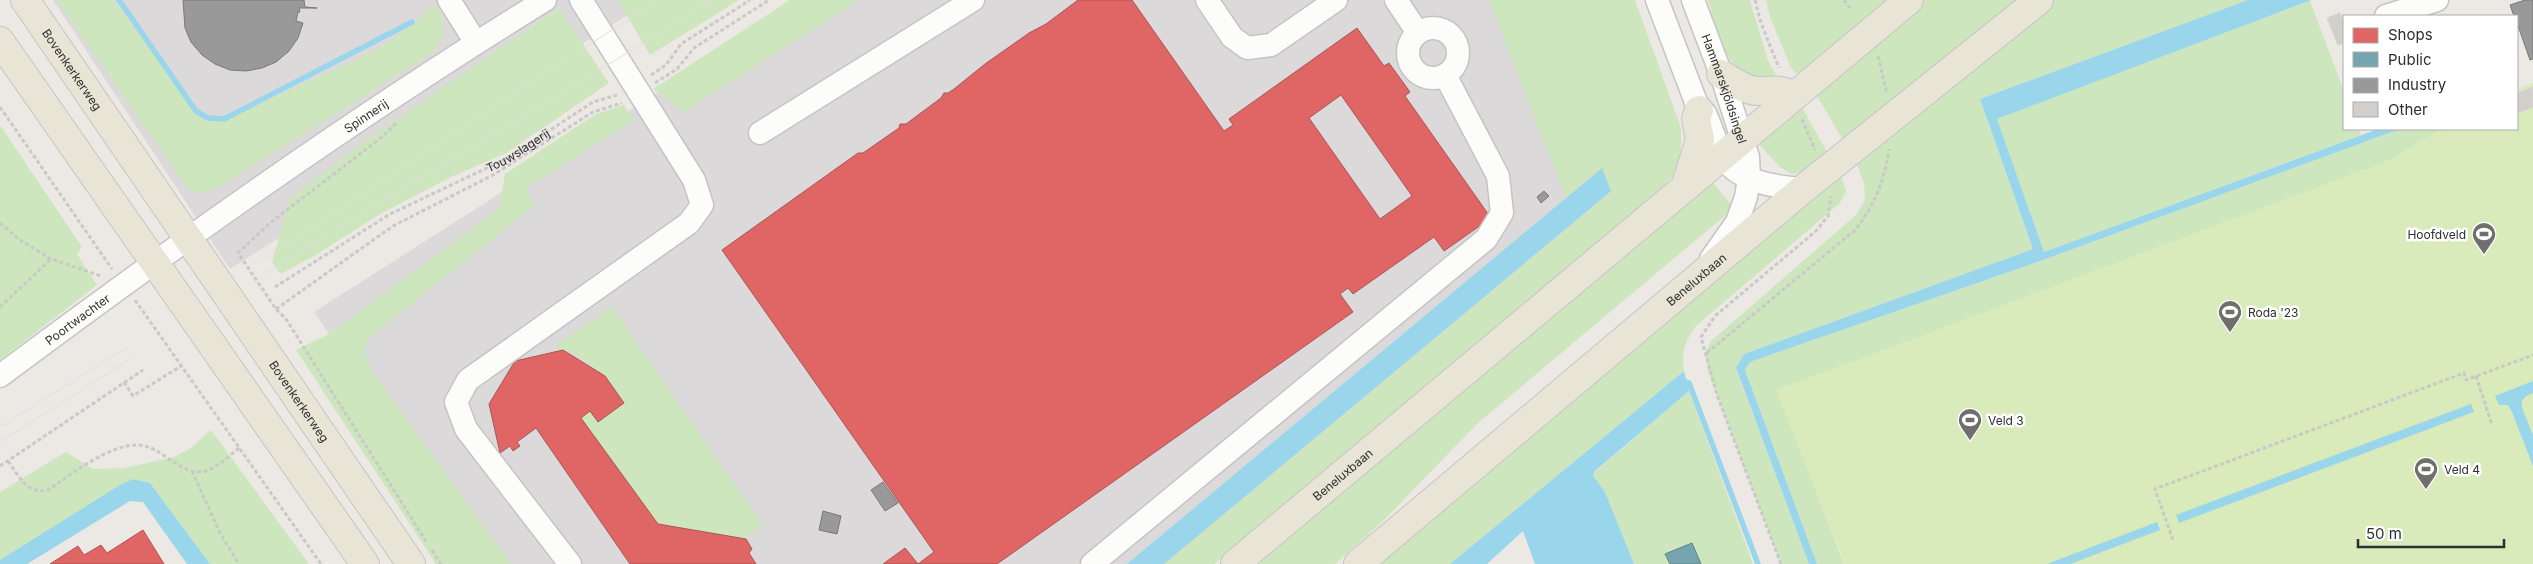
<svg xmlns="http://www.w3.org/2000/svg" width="2533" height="564" viewBox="0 0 2533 564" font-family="Inter,sans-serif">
<rect width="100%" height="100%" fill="#ece8e4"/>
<!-- industrial -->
<g fill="#dcd9db">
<polygon points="53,0 651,0 230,269"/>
<polygon points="803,0 1553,0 1628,195 1195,564 490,564 314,312"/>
</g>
<!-- green -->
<g fill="#cee6be">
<path d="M 57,0 L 114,0 L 186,99 L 202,117 L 215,122 L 245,111 L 377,49 L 410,27 L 435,4 C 447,22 447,33 435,51 L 217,188 L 202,193 L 188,189 Z"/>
<polygon points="618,0 739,0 650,55"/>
<polygon points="790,0 859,0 684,112 653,89"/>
<polygon points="1489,0 1635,0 1681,128 1681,152 1673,176 1649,202 1214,564 1164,564 1611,192 1602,168 1566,198"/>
<path d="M 1708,0 L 1750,0 L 1767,58 L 1777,77 C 1727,89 1719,35 1708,0 Z"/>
<polygon points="1766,0 2248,0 1980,99 2033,249 1744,354 1736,369 1809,564 1781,564 1708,371 1705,353 1711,341 1856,215 1865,200 1864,183 1857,165 1815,92 1791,68 1770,17"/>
<polygon points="2310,1 2344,91 2344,129 2359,129 2361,135 2044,252 1996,119"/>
<polygon points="559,8 609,83 506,153 449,178 382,213 314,256 281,274 272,262 290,198 367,140"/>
<polygon points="1799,102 1827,152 1802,172 1791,174 1780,167 1758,143"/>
<polygon points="624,105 634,121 526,188 534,206 371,336 364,351 374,374 511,564 436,564 296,350 329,334 491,215 500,204 505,174 596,114"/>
<polygon points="0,125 82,247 77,254 97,285 0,360"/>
<polygon points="2400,129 2494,129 1782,403 1844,564 1817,564 1745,370 1750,362 2043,260"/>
<path d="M 1841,175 L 1846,191 L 1840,203 L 1696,326 C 1685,342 1681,351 1684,371 L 1450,564 L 1379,564 Z"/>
<polygon points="1710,179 1734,208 1478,423 1382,522 1335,564 1255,564"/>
<path d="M 612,307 L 762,524 L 746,539 L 656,523 L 581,417 L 590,411 L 597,422 L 622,404 C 605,376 588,353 554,350 L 557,345 Z"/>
<polygon points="1689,391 1753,564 1634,564 1605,492 1593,477 1595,472"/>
<polygon points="211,430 309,564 210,564 150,483 133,479 0,560 0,492 66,452 93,469 125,468 174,457 191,448"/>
</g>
<!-- pitch -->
<polygon fill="#d9eabb" points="2533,83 2533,564 1845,564 1776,390 2385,162 2441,129 2517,129 2517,89"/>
<!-- water -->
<g fill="#99d6ec">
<polygon points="2248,0 2312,0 1997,119 2044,252 2378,129 2400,129 2043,260 1750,362 1745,370 1817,564 1809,564 1736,368 1744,354 2033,249 1980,99"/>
<polygon points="1602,168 1611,191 1164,564 1127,564"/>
<polygon points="1684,371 1689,391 1595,471 1593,476 1605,492 1634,564 1535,564 1523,531 1487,564 1450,564"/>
<polygon points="2533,381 2533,393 2526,396 2522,401 2522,408 2533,435 2533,466 2512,412 2508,405 2499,405 2495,396"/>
<polygon points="2471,404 2474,412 2179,523 2176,515"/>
<polygon points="133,479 150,483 210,564 187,564 143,502 130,501 27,564 0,564 0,560 120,485"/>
<polygon points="2157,522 2160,530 2070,564 2047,564"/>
</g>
<!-- shops -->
<g fill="#e06666" stroke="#ab5555" fill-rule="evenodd">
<path d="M 1078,0 L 1132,0 L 1224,131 L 1233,125 L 1229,119 L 1357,28 L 1384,66 L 1389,63 L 1410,92 L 1405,96 L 1491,218 L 1444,251 L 1434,237 L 1353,294 L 1348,288 L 1340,294 L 1353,312 L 997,564 L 883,564 L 905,548 L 918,564 L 934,552 L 722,250 L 858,153 L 863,153 L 899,128 L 900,124 L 906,124 L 941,98 L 944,93 L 948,93 L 954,89 L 985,64 L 1029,33 L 1046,24 ZM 1341,95 L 1412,196 L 1380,219 L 1309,118 Z"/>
<polygon points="563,350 605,376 624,403 598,422 590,411 581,418 658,524 746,539 752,549 749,553 756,564 630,564 536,428 517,442 520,446 513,451 510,446 500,453 489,404 515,361"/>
<polygon points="143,530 164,564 50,564 78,546 84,555 101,545 107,553"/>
</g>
<!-- public -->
<polygon fill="#76a5af" stroke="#608188" points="1692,543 1701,564 1670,564 1665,554"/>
<!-- industry -->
<g fill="#999" stroke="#797979">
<polygon points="183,0 304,0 305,7 317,8 299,8 300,12 298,12 296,21 303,23 298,38 289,51 276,62 262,68 246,71 230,70 215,64 202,55 191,42 185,28"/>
<polygon points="2525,0 2533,0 2533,59 2530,60 2517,23 2517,16 2514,16 2510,5"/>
<polygon points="1544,191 1549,196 1541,203 1537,197"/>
<polygon points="883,482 898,503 885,511 871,490"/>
<polygon points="823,511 841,516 837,534 819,530"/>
</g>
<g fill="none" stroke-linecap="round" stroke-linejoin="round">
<!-- stream -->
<g stroke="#99d6ec" stroke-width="5.5">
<polyline points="119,0 196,111 208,118 224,119 412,22"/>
<polyline points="1683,381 1689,383 1758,564"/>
</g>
</g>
<!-- building -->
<g fill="#d1cecb" stroke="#d7d4d0">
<polygon points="2340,13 2344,26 2344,43 2338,45 2327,18"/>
<polygon points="2533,87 2533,107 2517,113 2517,93"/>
</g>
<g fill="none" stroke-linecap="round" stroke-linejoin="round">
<!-- minor casing -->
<g stroke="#c5c4c5" stroke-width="25">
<g id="minor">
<polyline points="449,0 476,43"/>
<polyline points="1207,0 1232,37 1247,48 1271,45 1336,0"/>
<polyline points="1396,0 1418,33"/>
<path d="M 1657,0 L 1699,110 L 1705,113 C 1711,126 1715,141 1721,153 C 1735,182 1775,187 1803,189"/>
<path id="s2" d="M 1693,0 L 1721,74 L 1748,157 L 1749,178 L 1746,197 L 1737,222 L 1711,259"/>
<polyline points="2386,16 2437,0"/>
<circle cx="1433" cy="53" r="25"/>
<polyline points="760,133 973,0"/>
<path id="s3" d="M 0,376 C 177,244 357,116 545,0"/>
<polyline points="570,564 466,429 456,402 468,380 689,223 702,205 694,180 581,0"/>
<polyline points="1092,564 1486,239 1502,213 1498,176 1445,75"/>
</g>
</g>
<!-- major casing -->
<g stroke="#c6c5c4" stroke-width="30">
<g id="major">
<path id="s4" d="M 25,0 L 411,564"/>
<polyline points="0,41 365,564"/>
<path d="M 1721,74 C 1732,81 1744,90 1757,91 C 1775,91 1775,88 1793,95"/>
<polyline points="1686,184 1700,140 1696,119 1699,110"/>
<path id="s5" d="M 1235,564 L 1909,0"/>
<path id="s6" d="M 1358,564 L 1803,189 L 2039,0"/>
</g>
</g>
<!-- path -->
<g stroke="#c9c9c8" stroke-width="3" stroke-dasharray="4 2.5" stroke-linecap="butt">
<polyline points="1755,0 1761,23 1779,68"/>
<polyline points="1844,0 1852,10"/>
<polyline points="1878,56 1887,94"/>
<polyline points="651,75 666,65 681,44 750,0"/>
<polyline points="655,83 677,69 694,48 769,0"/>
<polyline points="0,107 112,269"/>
<polyline points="1802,119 1815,150"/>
<polyline points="396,123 382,137 270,223 238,253 276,309 286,319 426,541"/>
<polyline points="0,223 20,240 51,259 101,276"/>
<path id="s1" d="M 275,287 L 390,214 L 506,159 L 593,102 L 617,95"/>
<polyline points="135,300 321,564"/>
<polyline points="0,307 51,259"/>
<polyline points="276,309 393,226 493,175 593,112 622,103"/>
<path d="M 1707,353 L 1855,230 C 1874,206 1885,180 1889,149"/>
<polyline points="2476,376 2492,425"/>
<polyline points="124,382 133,396 181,366"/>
<path d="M 8,461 C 19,476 27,495 48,490 C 72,474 108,445 137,445 C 164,445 184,483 211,469 C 221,464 230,455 239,448"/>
<polyline points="0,466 143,370"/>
<polyline points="192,471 220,533 239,564"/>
<polyline points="2173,540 2155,489 2464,373 2466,380 2533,355"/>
<polyline points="432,550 441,564"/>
<polyline points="1781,564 1717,395 1701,337 1715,316 1816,231 1828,216 1831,196"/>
</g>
<!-- minor -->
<use href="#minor" stroke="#fcfcfb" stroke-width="22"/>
<!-- major -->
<use href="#major" stroke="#e8e4d6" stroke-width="28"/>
<!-- tram -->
<g stroke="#dfdfe1" stroke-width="1">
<path d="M 259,262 C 393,175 524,85 659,0"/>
<path d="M 266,273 C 413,180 565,94 711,0"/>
<polyline points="0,427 126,348"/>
<polyline points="0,442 132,358"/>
</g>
</g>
<!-- icons -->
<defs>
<g id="stadium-pin" transform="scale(1.25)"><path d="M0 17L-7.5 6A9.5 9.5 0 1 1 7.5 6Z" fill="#706f6e" stroke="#fff"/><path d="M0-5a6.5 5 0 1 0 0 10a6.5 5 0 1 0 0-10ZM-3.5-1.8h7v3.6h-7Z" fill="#fff"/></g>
</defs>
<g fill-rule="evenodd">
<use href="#stadium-pin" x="2484" y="234"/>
<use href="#stadium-pin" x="2230" y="312"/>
<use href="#stadium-pin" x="1970" y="420"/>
<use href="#stadium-pin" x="2426" y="469"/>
</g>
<g text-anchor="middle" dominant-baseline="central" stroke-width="5" stroke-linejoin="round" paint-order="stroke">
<!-- street labels -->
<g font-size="12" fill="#2e2e2e" stroke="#fff">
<text stroke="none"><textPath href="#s4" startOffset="84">Bovenkerkerweg</textPath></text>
<text stroke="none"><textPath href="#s2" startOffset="94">Hammarskjöldsingel</textPath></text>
<text stroke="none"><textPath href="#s3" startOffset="449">Spinnerij</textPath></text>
<text stroke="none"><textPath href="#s1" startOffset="279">Touwslagerij</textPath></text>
<text stroke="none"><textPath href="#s6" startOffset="442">Beneluxbaan</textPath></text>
<text stroke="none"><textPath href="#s3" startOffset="96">Poortwachter</textPath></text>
<text stroke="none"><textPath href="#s4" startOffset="486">Bovenkerkerweg</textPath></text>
<text stroke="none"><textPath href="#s5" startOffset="140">Beneluxbaan</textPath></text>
</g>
<!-- poi labels -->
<g font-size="12" fill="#2e2e2e" stroke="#fff" text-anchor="start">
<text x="2466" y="234" text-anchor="end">Hoofdveld</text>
<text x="2248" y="312">Roda '23</text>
<text x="1988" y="420">Veld 3</text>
<text x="2444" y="469">Veld 4</text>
</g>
</g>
<!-- legend -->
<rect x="2343" y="15" width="175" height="115" fill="#ffffff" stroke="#ababab"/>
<rect x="2353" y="28" width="25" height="15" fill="#e06666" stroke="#ababab"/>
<text x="2388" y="40" font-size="15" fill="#2e2e2e">Shops</text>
<rect x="2353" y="52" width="25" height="15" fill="#76a5af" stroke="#ababab"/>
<text x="2388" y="65" font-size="15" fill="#2e2e2e">Public</text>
<rect x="2353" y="78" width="25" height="15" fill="#999999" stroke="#ababab"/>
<text x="2388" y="90" font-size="15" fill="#2e2e2e">Industry</text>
<rect x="2353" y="102" width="25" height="15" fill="#d1cecb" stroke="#ababab"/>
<text x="2388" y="115" font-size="15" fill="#2e2e2e">Other</text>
<!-- scale -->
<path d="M2358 539v8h146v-8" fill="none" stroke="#2e2e2e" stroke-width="2.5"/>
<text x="2366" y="539" font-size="15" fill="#2e2e2e" stroke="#ffffff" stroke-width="4" paint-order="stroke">50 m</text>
</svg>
